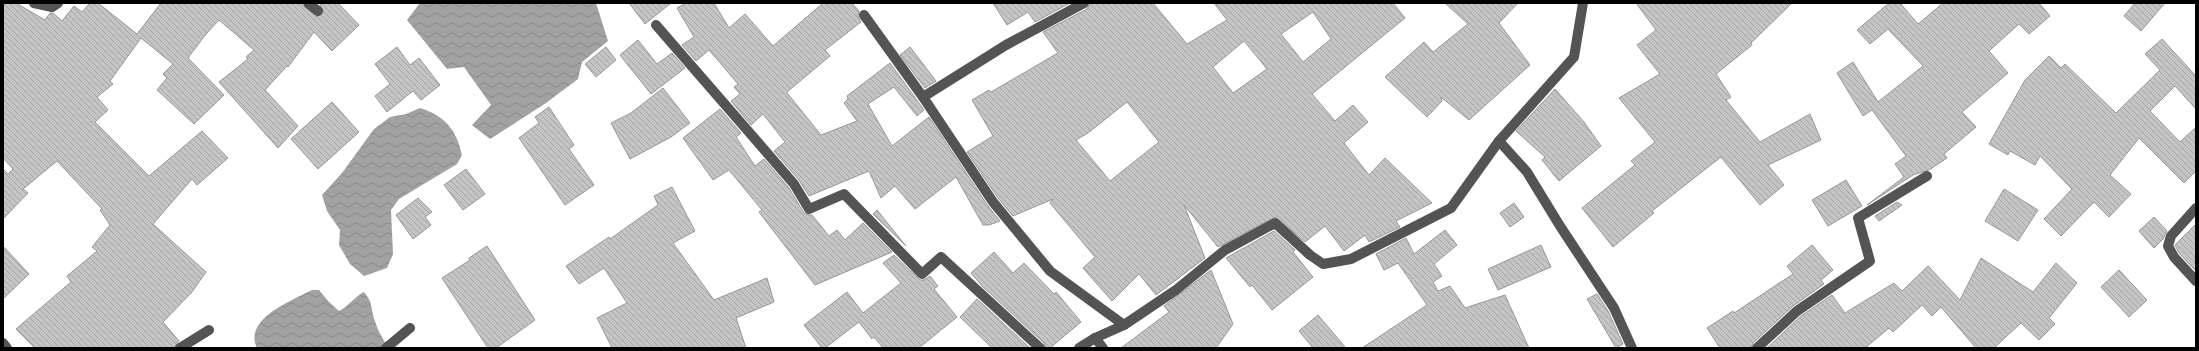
<svg xmlns="http://www.w3.org/2000/svg" width="2199" height="351" viewBox="0 0 2199 351" font-family="Montserrat,sans-serif">
<defs>
<pattern id="water-waves" width="16" height="10" patternUnits="userSpaceOnUse"><rect width="16" height="10" fill="#a2a2a2"/><path d="M0 5q4-4 8 0t8 0" fill="none" stroke="#8a8a8a"/></pattern>
<pattern id="building-back-hatch" width="6" height="6" patternUnits="userSpaceOnUse"><rect width="6" height="6" fill="#c4c4c4"/><path d="M-1 5l2 2M0 0l6 6M5-1l2 2" fill="none" stroke="#a7a7a7"/></pattern>
</defs>
<rect width="100%" height="100%" fill="#fff"/>
<!-- water -->
<g fill="url(#water-waves)">
<polygon points="420,3 596,3 608,41 582,62 578,79 546,103 490,139 472,125 491,105 464,67 447,69 407,20"/>
<path d="M 420,108 C 445,116 456,129 462,155 L 457,164 L 399,199 L 391,210 L 393,254 L 387,268 L 364,276 L 350,264 L 339,245 L 340,230 L 327,211 L 322,195 L 342,173 L 374,129 L 390,117 L 406,114 Z"/>
<path d="M 312,290 L 319,290 L 329,302 L 339,311 C 349,306 354,297 364,292 C 374,304 370,308 375,321 C 377,329 382,337 386,344 L 381,348 L 257,348 C 243,319 291,301 312,290 Z"/>
</g>
<!-- building -->
<g fill="url(#building-back-hatch)" stroke="#989898" fill-rule="evenodd">
<polygon points="3,3 16,3 45,20 50,13 53,13 62,21 74,6 82,12 90,3 98,3 137,34 161,3 300,3 317,17 324,12 320,5 322,3 338,3 359,25 332,51 314,32 288,67 287,66 265,90 298,126 278,148 219,82 248,59 246,57 254,50 219,20 206,34 188,58 224,95 194,124 157,90 167,78 163,74 173,64 141,38 110,81 113,84 97,97 108,110 95,122 149,176 202,131 228,158 197,185 192,179 153,224 206,272 192,292 163,322 179,341 174,348 35,348 16,329 71,282 67,276 97,251 92,247 110,225 100,210 102,209 57,161 23,189 28,193 3,219 3,169 8,174 13,169 3,158"/>
<polygon points="629,3 671,3 645,24"/>
<polygon points="686,3 714,3 729,28 745,14 773,46 823,3 852,3 859,11 858,16 861,22 825,50 830,56 787,92 788,94 821,135 857,121 844,103 848,99 847,96 890,63 924,110 917,116 894,87 868,104 892,146 929,117 988,206 1000,221 989,225 983,225 956,177 915,209 895,186 881,198 869,171 809,196 799,180 774,151 785,142 763,114 751,125 731,101 740,94 734,87 738,84 709,50 696,61 682,45 694,37 677,8"/>
<polygon points="993,3 1070,3 1035,22 1028,12 1007,25"/>
<path d="M 1090,3 L 1153,3 L 1187,44 L 1227,20 L 1214,3 L 1393,3 L 1405,18 L 1312,94 L 1335,121 L 1353,105 L 1368,122 L 1344,143 L 1369,175 L 1385,158 L 1432,203 L 1396,221 L 1400,227 L 1369,242 L 1365,235 L 1344,251 L 1325,226 L 1305,242 L 1275,217 L 1218,247 L 1184,205 L 1205,258 L 1156,295 L 1139,274 L 1112,301 L 1083,268 L 1095,257 L 1050,203 L 1053,199 L 1013,216 L 998,198 L 967,152 L 993,136 L 972,100 L 989,90 L 991,92 L 1058,53 L 1043,32 L 1087,9 ZM 1313,12 L 1331,39 L 1303,62 L 1281,34 ZM 1244,41 L 1267,69 L 1233,93 L 1213,67 ZM 1127,102 L 1159,142 L 1110,181 L 1076,140 L 1088,133 Z"/>
<polygon points="1445,3 1518,3 1499,23 1530,65 1469,120 1441,97 1442,101 1427,117 1385,77 1424,42 1433,52 1468,24"/>
<polygon points="1636,3 1792,3 1751,43 1752,45 1716,74 1731,97 1726,100 1760,142 1810,114 1821,140 1768,165 1784,185 1760,205 1721,157 1652,211 1654,213 1613,247 1582,208 1635,165 1631,161 1655,142 1619,98 1660,74 1637,45 1656,30"/>
<polygon points="1889,3 1900,3 1918,24 1943,3 2039,3 2050,16 2029,34 2019,24 1989,51 2008,73 1962,112 1976,127 1944,154 1947,158 1929,170 1913,175 1867,205 1904,177 1895,164 1906,156 1872,110 1863,116 1837,73 1853,62 1878,102 1923,66 1888,29 1870,44 1857,30"/>
<polygon points="2135,3 2165,3 2141,31 2124,16"/>
<polygon points="2162,39 2196,76 2196,109 2175,86 2150,111 2180,142 2196,127 2196,171 2184,183 2139,138 2110,175 2131,194 2109,217 2094,202 2061,236 2044,219 2072,189 2040,156 2035,165 2010,151 2008,155 1989,144 2025,80 2049,56 2061,68 2065,64 2116,113 2160,70 2145,54"/>
<polygon points="638,40 657,64 672,53 685,68 651,94 620,55"/>
<polygon points="397,47 410,65 419,58 440,85 421,100 413,91 387,112 375,96 390,84 375,64"/>
<polygon points="606,47 616,60 596,77 585,64"/>
<polygon points="910,47 936,81 925,88 900,55"/>
<polygon points="663,88 690,123 671,137 630,159 611,123 631,113"/>
<polygon points="1555,89 1584,122 1601,146 1559,181 1542,160 1545,157 1516,131"/>
<polygon points="332,102 359,132 318,169 291,139"/>
<polygon points="549,107 574,145 569,149 594,185 565,205 519,138 539,123 535,117"/>
<polygon points="720,109 741,133 736,137 755,166 764,159 789,188 804,213 808,215 812,215 829,236 837,230 845,240 863,223 892,252 815,285 759,212 762,210 729,170 713,180 683,138"/>
<polygon points="466,169 485,194 463,210 444,185"/>
<polygon points="1846,180 1862,206 1828,226 1812,200"/>
<polygon points="672,187 695,231 673,243 714,300 767,278 774,302 736,318 746,348 612,348 597,318 627,303 604,268 579,284 566,266 609,237 610,239 658,205 654,196"/>
<polygon points="2004,189 2038,210 2018,241 1985,221"/>
<polygon points="418,198 432,212 425,217 431,225 413,239 396,215"/>
<polygon points="1897,202 1902,205 1879,221 1875,216"/>
<polygon points="1514,203 1524,217 1510,227 1500,213"/>
<polygon points="877,210 906,246 873,214"/>
<polygon points="2154,217 2167,231 2163,239 2154,248 2139,231"/>
<polygon points="2196,224 2196,271 2179,253 2175,245"/>
<polygon points="1445,230 1457,245 1434,264 1442,276 1433,282 1438,291 1450,286 1465,308 1505,295 1529,348 1362,348 1427,305 1398,263 1384,270 1376,254 1406,238 1414,254"/>
<polygon points="1274,231 1295,250 1293,252 1313,277 1272,310 1252,285 1250,287 1226,258"/>
<polygon points="1541,245 1551,267 1498,290 1488,269"/>
<polygon points="1812,245 1833,270 1821,280 1824,284 1793,306 1753,343 1751,348 1720,348 1707,328 1733,311 1734,313 1793,274 1787,266"/>
<polygon points="3,246 29,274 3,299"/>
<polygon points="487,246 535,320 496,348 488,348 442,278 470,260 469,258"/>
<polygon points="994,252 1013,273 1024,263 1054,294 1056,292 1081,322 1050,348 1046,348 1044,343 982,286 971,273"/>
<polygon points="894,255 920,280 924,280 930,276 938,286 934,289 957,317 919,348 883,348 874,337 872,339 859,322 825,348 822,348 804,325 847,292 863,313 901,283 883,263"/>
<polygon points="1981,258 2033,292 2056,263 2077,283 2049,318 2055,324 2039,340 2021,323 1994,348 1976,348 1941,307 1932,316 1922,305 1893,332 1889,328 1865,348 1767,348 1801,316 1832,295 1845,313 1894,283 1902,291 1928,266 1960,300"/>
<polygon points="1211,270 1233,324 1216,348 1121,348 1169,312 1164,306"/>
<polygon points="2119,270 2147,300 2129,317 2101,287"/>
<polygon points="1597,294 1608,311 1623,344 1616,348 1587,299"/>
<polygon points="977,299 1030,348 992,348 960,317"/>
<polygon points="1318,315 1346,348 1313,348 1299,331"/>
</g>
<g fill="none" stroke-linecap="round" stroke-linejoin="round">
<!-- minor -->
<g stroke="#545454" stroke-width="10">
<polyline points="34,3 52,7 58,3"/>
<polyline points="308,3 318,11"/>
<polyline points="1583,3 1574,57 1499,141 1527,172 1560,226 1614,308 1632,348"/>
<polyline points="864,15 923,97 993,202 1050,271 1124,325"/>
<polyline points="656,25 794,184 809,209 844,194 922,274 941,257 1040,348"/>
<polyline points="923,97 1006,45 1084,3"/>
<polyline points="2196,208 2171,236 2168,246 2174,257 2196,281"/>
<polyline points="1095,338 1103,348"/>
<polyline points="3,343 7,348"/>
<polyline points="180,348 209,330"/>
<polyline points="386,348 410,328"/>
<polyline points="1079,348 1095,338 1124,325 1176,290 1225,250 1275,223 1310,255 1323,264 1351,259 1451,208 1499,141"/>
<polyline points="1757,348 1797,311 1870,261 1858,218 1927,176"/>
</g>
</g>
<!-- border -->
<rect width="2199" height="351" fill="none" stroke="#000000" stroke-width="8"/>
</svg>
